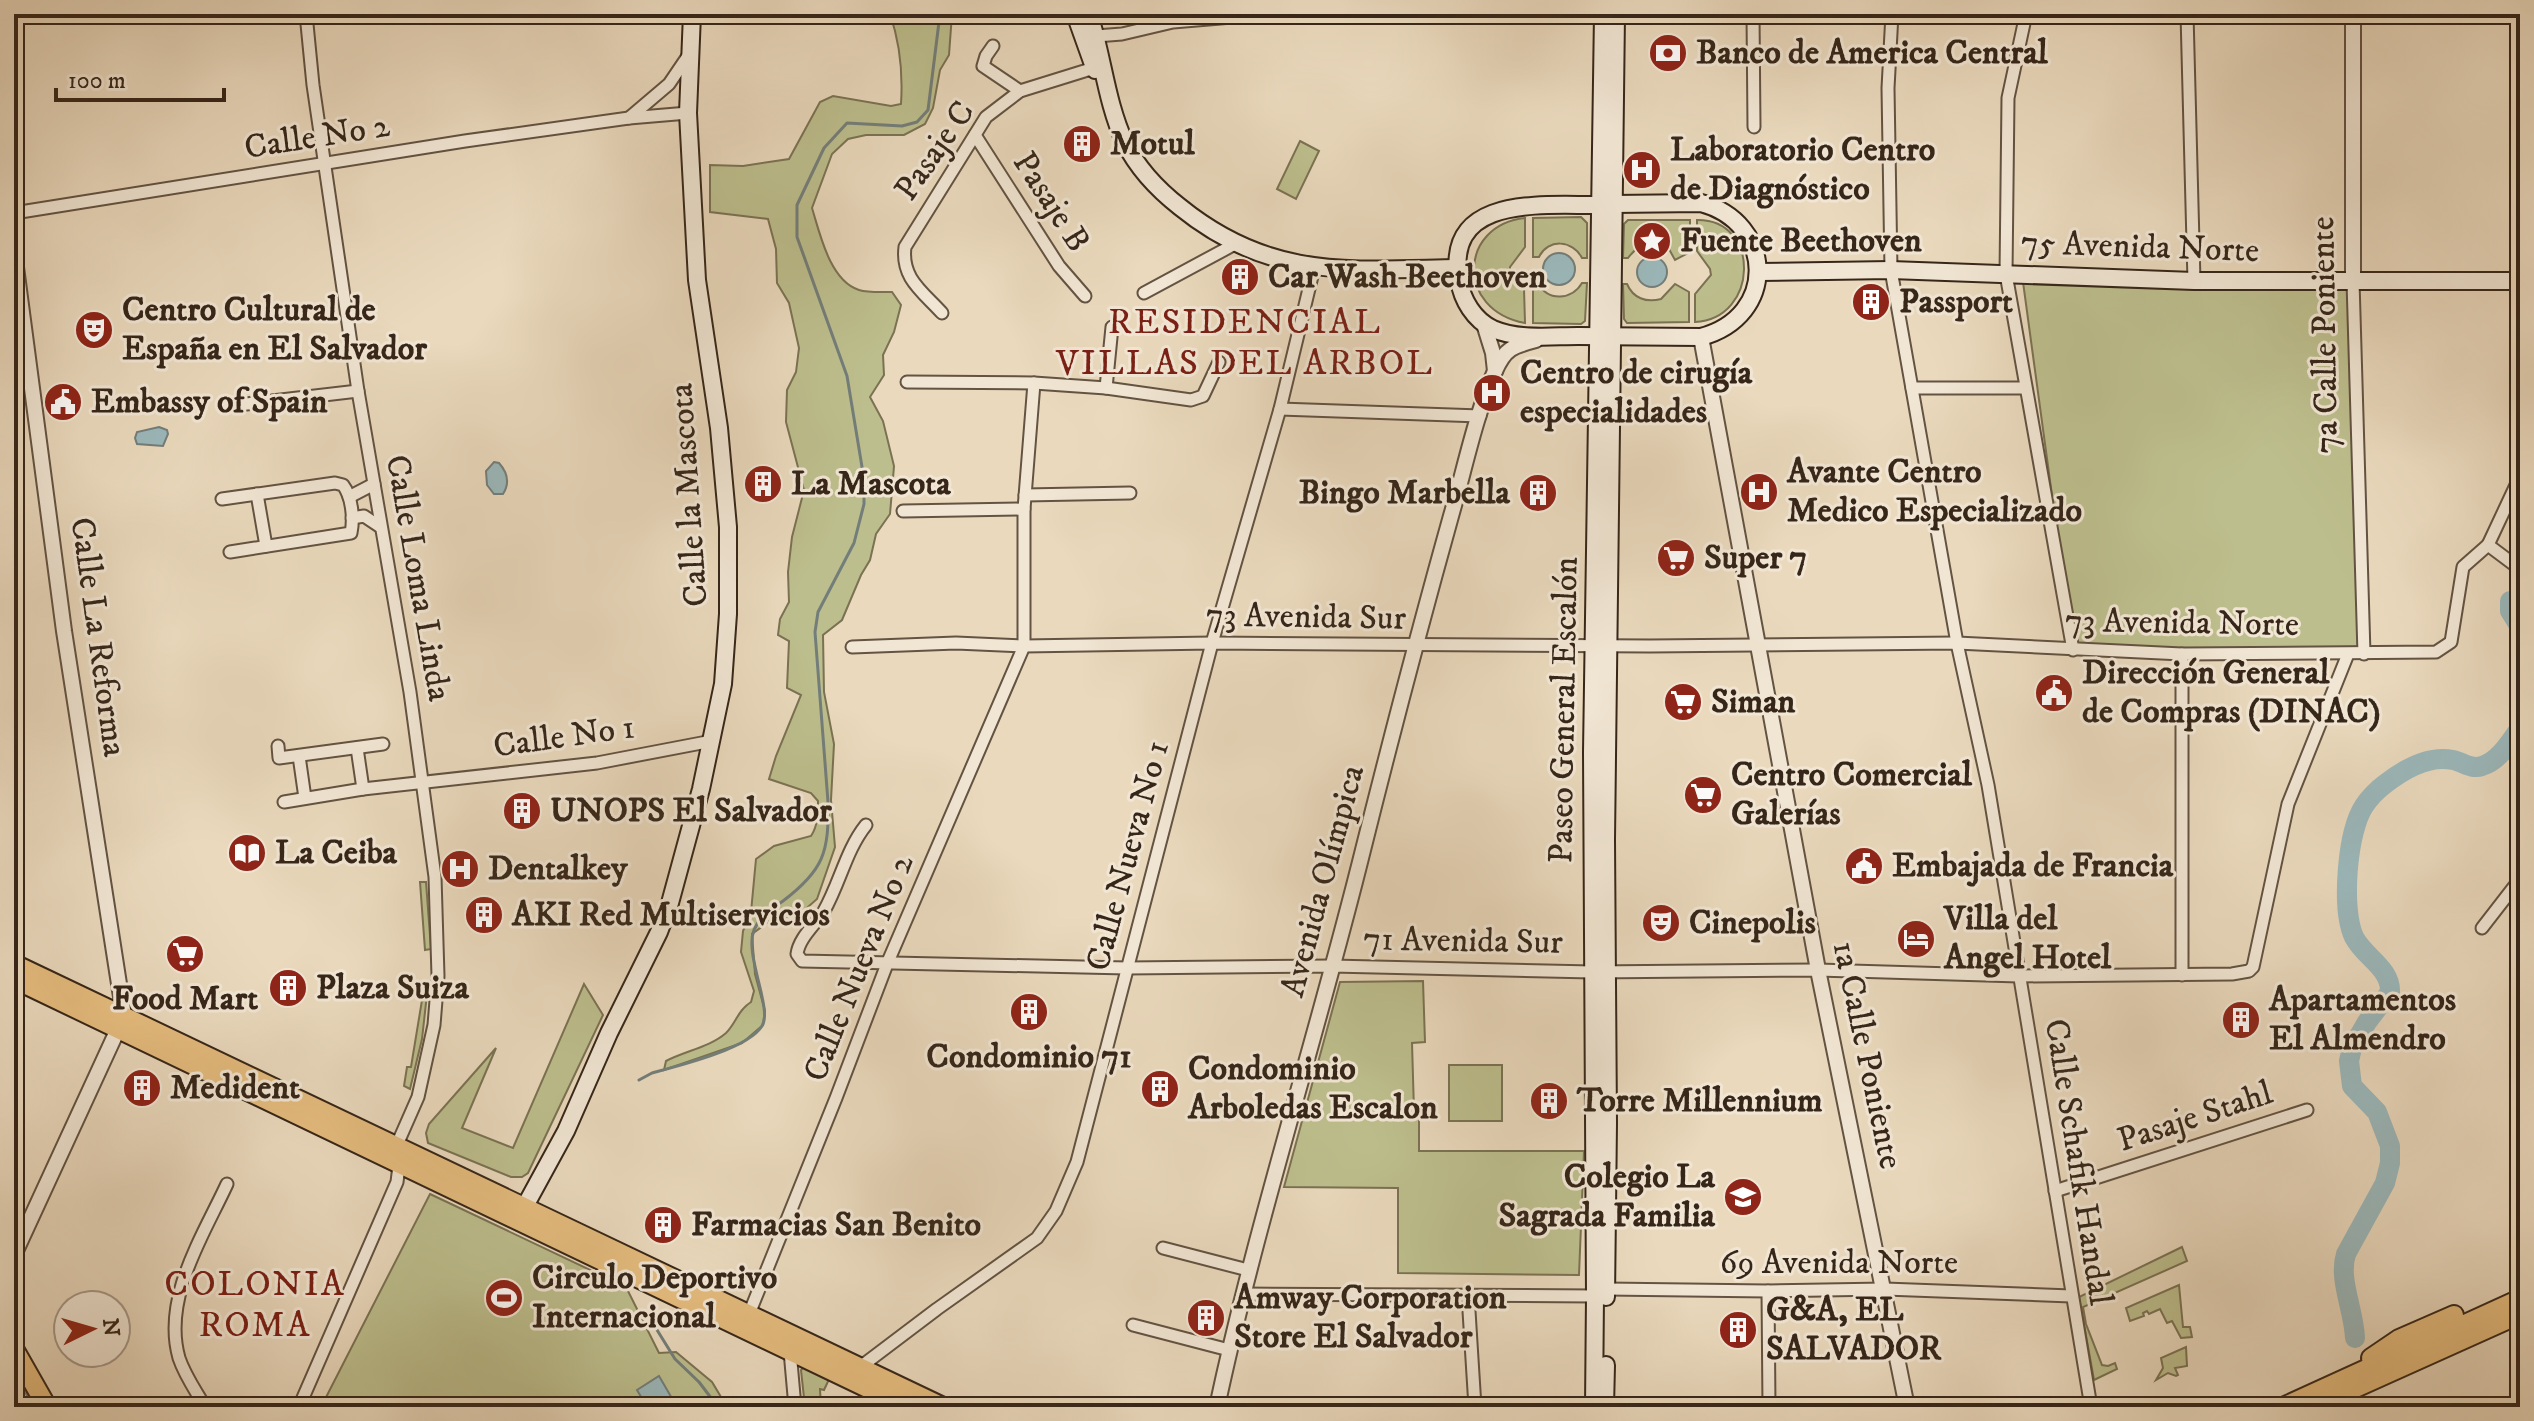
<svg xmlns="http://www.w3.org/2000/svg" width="2534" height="1421" viewBox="0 0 2534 1421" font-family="'IM FELL DW Pica',serif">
<rect width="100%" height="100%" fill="#ead9bd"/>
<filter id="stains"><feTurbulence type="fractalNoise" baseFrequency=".0025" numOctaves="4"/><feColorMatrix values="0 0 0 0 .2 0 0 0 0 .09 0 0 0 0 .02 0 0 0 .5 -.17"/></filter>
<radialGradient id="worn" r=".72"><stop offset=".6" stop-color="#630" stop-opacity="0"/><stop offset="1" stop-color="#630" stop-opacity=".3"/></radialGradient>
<!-- green -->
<g fill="#bdbe8d" stroke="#7a7253" stroke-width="2">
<path d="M 890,14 L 952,14 L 949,55 L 940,70 L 933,108 L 925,124 L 904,135 L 866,135 L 848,139 L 832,154 L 812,208 C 820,234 830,281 859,290 C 869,293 881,292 892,292 L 901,305 L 894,332 L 883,355 L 884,375 L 870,397 L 883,421 L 894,466 L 890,514 L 876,534 L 870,560 L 861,575 L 842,620 L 823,635 L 824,692 L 834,744 L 831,800 L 835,847 L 817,899 L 800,914 L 771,920 L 752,934 L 755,974 L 765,1011 L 763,1025 L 742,1043 L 664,1070 L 666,1061 C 685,1051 710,1047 726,1033 C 736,1023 738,1010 751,1002 L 754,991 L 741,952 L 743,931 L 751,912 L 756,859 L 774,846 L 811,836 C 818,825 818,815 818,801 L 811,793 L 769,779 L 776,756 L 801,695 L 787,688 L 789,641 L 778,635 L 780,619 L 789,602 L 788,572 L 792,537 L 804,490 L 786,422 L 787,390 L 796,372 L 799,348 L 789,303 L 777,283 L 776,249 L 768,219 L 710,212 L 710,165 L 743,166 L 789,159 L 820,102 L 833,96 L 891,106 L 901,104 C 903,73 900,43 890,14 Z"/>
<polygon points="1300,141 1319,151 1296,199 1277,189"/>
<path d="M 1581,217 L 1587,223 L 1587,258 L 1582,258 C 1573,240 1548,238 1539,257 L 1533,257 L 1533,218 Z"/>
<path d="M 1525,218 L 1525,247 L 1510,267 L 1510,273 L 1524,289 L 1525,323 C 1455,310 1459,225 1525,218 Z"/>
<path d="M 1628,220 L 1690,220 L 1690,252 L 1675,260 L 1669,249 C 1653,239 1639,243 1628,258 L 1623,258 L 1624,224 Z"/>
<path d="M 1697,220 C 1761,219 1759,319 1695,322 L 1695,294 L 1711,275 L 1710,269 L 1697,251 Z"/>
<polygon points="2023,282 2356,285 2362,652 2073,650"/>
<path d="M 1533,283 L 1538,283 C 1548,302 1572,300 1582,283 L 1587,283 L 1585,321 L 1581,324 L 1533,323 Z"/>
<path d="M 1623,284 L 1627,284 C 1633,298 1646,303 1661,299 L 1675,284 L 1689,292 L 1689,322 L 1627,323 L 1624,319 Z"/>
<polygon points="420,882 426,882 431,949 425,950"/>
<polygon points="1423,981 1425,1042 1412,1043 1414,1111 1419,1118 1419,1151 1584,1151 1579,1275 1398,1273 1398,1188 1284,1187 1340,982"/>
<polygon points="584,984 603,1015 528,1173 522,1177 511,1177 428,1143 426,1133 429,1124 496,1048 462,1128 513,1148"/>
<polygon points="423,994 427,994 422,1039 410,1089 404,1086 407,1067 411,1067"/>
<rect x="1449" y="1065" width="53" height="56"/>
<polygon points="430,1194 626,1287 659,1353 676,1352 712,1382 727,1407 321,1407"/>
<polygon points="2182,1247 2187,1261 2083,1307 2086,1324 2102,1365 2108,1366 2115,1363 2117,1369 2094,1380 2079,1297"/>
<polygon points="2179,1285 2183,1327 2190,1327 2192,1337 2181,1338 2172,1321 2167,1323 2160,1309 2149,1314 2147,1311 2143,1313 2144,1316 2130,1321 2126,1308"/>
<polygon points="2186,1347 2187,1366 2175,1368 2178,1375 2176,1376 2168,1373 2156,1380 2163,1368 2161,1358"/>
<polygon points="805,1366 831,1375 824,1390 820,1389 821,1407 805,1407 801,1370"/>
</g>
<!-- water -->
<g fill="#9bb8bb" stroke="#737e7a" stroke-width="2">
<circle cx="1559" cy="269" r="16"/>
<circle cx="1652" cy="272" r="15"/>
<polygon points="159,427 167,430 168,434 163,446 137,444 135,438 137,432"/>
<path d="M 494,462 L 499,463 C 507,472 510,483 503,494 L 494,494 L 487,485 L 486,471 Z"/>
<polygon points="659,1376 677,1407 647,1407 637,1390"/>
</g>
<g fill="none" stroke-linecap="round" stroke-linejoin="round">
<!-- stream -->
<g stroke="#737e7a" stroke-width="3">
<path d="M 639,1080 L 652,1073 C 678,1066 748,1049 762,1026 C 773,1009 744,955 754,930 C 760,916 771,910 783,901 C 824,870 829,852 828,802 L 815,632 L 818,612 L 854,543 L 864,504 L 864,479 L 847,376 L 797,237 L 797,205 L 824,148 L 847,123 L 902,126 L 917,122 L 928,110 L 940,14"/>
<polyline points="649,1317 675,1359 699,1382 718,1407"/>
<polyline points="14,1372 34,1407"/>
</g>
<!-- river -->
<g stroke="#9bb8bb" stroke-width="20">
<polyline points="2510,601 2510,611 2520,627"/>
<path d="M 2355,1338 C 2354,1310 2338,1279 2346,1254 L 2385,1183 L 2390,1163 L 2390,1146 L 2377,1112 L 2352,1086 L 2349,1061 L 2352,1048 L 2367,1022 L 2390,992 C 2391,968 2364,957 2354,937 C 2341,909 2347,832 2364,806 C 2370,797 2377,790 2385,784 C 2403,770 2429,755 2453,760 C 2463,762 2471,770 2482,766 C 2499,761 2510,742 2520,728"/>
</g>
<!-- minor casing -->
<g stroke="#635342" stroke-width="15">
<g id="minor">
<polyline points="1753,14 1754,127"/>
<polyline points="1892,14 1888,88 1891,270 1957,643 1988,785 2091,1407"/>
<polyline points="2026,14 2008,98 2006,274 2073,650"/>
<polyline points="2187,14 2194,281"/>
<polyline points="1096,36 1122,34 1173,22 1244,16 1244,14"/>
<polyline points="993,46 986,56 983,66 1020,91"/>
<polyline points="629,118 669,84 688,56"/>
<polyline points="975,135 1059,266 1085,296"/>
<polyline points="14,213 465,141 629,118 688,113"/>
<polyline points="2353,281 2364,654"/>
<polyline points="1144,293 1235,244"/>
<path d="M 942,313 C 922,291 901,278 905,247 L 986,117 L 1020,91 L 1094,68"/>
<polyline points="907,382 1034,383 1106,388 1191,400 1203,396 1219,362"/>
<polyline points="1106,388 1112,327"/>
<polyline points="1912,388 2025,388"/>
<polyline points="238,405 358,391"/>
<polyline points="1280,409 1480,416"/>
<polyline points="257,494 266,546"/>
<polyline points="1025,495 1130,493"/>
<polyline points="349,497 374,484"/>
<path d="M 222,499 L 335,483 L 343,485 C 352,497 354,518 351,533 L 230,552"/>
<polyline points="903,511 1024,509"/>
<polyline points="352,518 364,516 379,526"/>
<polyline points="2488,545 2517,483 2520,70"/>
<polyline points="852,647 956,643 1024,646 1212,643 1650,646 1957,643 2182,654 2436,652 2451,642 2463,567 2488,545 2520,569"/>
<polyline points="278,746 279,758 383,744"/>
<polyline points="357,748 363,789"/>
<polyline points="299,756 305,798"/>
<polyline points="284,802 363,789 597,763 712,741"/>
<path d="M 866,825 C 846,850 840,883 824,911 C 815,925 799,938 797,954 L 802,961 L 1127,968 L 1332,966 L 1592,972 L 1818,970 L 2019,976 L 2232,974 L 2249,971 L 2253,967 L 2288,804 L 2348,654"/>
<polyline points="2482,928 2520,879"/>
<polyline points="2182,975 2182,654"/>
<polyline points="2055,1191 2307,1110"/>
<polyline points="1163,1248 1248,1270"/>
<polyline points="1606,1289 1768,1291 1885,1289 2071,1296"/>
<polyline points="1768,1291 1769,1407"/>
<polyline points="1243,1294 1595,1296"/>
<polyline points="1468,1295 1475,1407"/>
<polyline points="749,1314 836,1098 887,964 1024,646 1024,509 1034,383"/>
<polyline points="1133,1325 1229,1350"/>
<polyline points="790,1351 795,1407"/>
<polyline points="859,1368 937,1309 1037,1238 1056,1211 1077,1162 1212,643 1280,409 1314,268"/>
<path d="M 205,1407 C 196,1391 185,1376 179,1358 C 162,1298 203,1236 227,1184"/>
<polyline points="299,1407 397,1182 399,1166 396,1147 418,1097 434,1025 438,976 435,877 410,692 358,391 313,85 306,14"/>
</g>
</g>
<!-- tertiary casing -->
<g stroke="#635342" stroke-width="18">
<g id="tertiary">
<polyline points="14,252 64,631 124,1016 14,1255"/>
<polyline points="2353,281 2353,14"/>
<polyline points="1484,324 1493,353 1495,371"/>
<polyline points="1701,337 1818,970 1907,1407"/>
<path d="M 1217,1407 C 1257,1220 1317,1036 1363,850 C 1391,738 1420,627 1451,516 C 1465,468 1475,416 1495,371 C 1505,348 1513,346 1536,340"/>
</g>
</g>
<!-- secondary casing -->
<g stroke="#362619" stroke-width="20">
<g id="secondary">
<polyline points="1075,14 1095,70"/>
<path d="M 1089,14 C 1103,57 1106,102 1125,143 C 1138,169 1157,189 1180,207 C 1270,280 1348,270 1457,268"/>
<path d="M 1600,205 C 1545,206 1444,193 1459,280 C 1462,300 1474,320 1493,329 C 1519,340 1550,336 1578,336 C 1619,336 1660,337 1701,337 C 1779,316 1774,222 1701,203 L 1613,204"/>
<polyline points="1758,272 1891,270 2194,281 2520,281"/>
<polyline points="518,1219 566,1131 609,1033 659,932 670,903 701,789 723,684 728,614 728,527 719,428 697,280 688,113 692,14"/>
<polyline points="1606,1297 1608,1123 1606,840 1616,14"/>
<polyline points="1594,1407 1595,1296 1592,752 1603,14"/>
<polyline points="1605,1407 1606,1365"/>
</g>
</g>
<!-- trunk casing -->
<g stroke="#362619" stroke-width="22">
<g id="trunk">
<polyline points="14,964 943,1407"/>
<polyline points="14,979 907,1407"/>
<polyline points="14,1349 47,1407"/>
<polyline points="2371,1358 2399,1339 2454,1315"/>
<polyline points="2283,1407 2520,1299"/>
<polyline points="2313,1407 2520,1314"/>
</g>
</g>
<!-- minor -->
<use href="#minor" stroke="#f1e6d4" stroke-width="11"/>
<!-- tertiary -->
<use href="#tertiary" stroke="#f1e6d4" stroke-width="14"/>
<!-- secondary -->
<use href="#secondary" stroke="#f1e6d4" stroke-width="16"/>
<!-- trunk -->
<use href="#trunk" stroke="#e5bc7e" stroke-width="18"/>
</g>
<!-- icons -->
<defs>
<g id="bank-disc" transform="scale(2)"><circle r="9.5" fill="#8f2418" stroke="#f1e6d4"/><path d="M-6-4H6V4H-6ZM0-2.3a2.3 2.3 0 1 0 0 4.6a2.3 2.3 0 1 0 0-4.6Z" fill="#fff"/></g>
<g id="building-disc" transform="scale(2)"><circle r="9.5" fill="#8f2418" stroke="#f1e6d4"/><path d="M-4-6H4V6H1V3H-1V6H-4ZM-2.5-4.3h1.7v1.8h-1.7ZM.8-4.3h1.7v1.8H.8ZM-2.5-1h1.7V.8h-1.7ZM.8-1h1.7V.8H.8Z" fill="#fff"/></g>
<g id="hospital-disc" transform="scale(2)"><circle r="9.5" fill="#8f2418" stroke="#f1e6d4"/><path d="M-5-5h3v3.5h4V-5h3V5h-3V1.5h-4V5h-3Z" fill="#fff"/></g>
<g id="sight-disc" transform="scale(2)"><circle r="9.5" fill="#8f2418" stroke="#f1e6d4"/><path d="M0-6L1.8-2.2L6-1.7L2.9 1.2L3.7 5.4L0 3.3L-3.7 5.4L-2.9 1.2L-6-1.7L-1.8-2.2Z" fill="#fff"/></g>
<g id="theatre-disc" transform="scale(2)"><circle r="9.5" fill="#8f2418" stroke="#f1e6d4"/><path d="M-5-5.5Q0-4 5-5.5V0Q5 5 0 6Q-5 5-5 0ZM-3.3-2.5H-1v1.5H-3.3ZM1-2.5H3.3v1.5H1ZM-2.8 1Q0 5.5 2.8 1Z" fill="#fff"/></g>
<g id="civic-disc" transform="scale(2)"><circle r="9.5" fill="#8f2418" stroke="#f1e6d4"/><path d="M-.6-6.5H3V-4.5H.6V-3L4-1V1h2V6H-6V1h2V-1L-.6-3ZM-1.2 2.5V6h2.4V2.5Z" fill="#fff"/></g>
<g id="supermarket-disc" transform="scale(2)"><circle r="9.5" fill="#8f2418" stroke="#f1e6d4"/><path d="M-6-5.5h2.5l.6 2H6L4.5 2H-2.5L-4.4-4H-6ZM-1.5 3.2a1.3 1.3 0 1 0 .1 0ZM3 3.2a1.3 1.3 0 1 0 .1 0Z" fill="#fff"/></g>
<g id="library-disc" transform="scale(2)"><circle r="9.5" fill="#8f2418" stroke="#f1e6d4"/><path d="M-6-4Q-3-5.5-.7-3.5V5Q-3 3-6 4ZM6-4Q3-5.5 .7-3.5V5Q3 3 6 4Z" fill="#fff"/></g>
<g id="hotel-disc" transform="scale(2)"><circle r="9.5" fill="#8f2418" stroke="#f1e6d4"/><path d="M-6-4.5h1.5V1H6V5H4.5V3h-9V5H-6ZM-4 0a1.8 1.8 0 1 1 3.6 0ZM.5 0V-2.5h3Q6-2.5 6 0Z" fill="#fff"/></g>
<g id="school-disc" transform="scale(2)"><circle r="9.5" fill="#8f2418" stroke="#f1e6d4"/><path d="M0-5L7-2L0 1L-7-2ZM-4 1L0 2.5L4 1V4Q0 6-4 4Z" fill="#fff"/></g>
<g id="stadium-disc" transform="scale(2)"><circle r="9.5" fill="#8f2418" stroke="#f1e6d4"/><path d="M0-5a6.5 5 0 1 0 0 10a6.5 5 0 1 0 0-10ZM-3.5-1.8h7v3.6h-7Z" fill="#fff"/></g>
</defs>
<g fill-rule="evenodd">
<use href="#bank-disc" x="1668" y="53"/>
<use href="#building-disc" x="1082" y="144"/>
<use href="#hospital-disc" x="1642" y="170"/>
<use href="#sight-disc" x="1652" y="241"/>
<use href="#building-disc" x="1240" y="277"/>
<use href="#building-disc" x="1871" y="302"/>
<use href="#theatre-disc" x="94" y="330"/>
<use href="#hospital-disc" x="1492" y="393"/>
<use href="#civic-disc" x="63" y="402"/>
<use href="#building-disc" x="763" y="484"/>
<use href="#hospital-disc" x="1759" y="492"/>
<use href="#building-disc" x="1538" y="493"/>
<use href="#supermarket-disc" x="1676" y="558"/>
<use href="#civic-disc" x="2054" y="693"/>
<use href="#supermarket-disc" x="1683" y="702"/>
<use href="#supermarket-disc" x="1703" y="795"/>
<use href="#building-disc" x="522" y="811"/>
<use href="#library-disc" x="247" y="853"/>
<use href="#civic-disc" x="1864" y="866"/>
<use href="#hospital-disc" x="460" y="869"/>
<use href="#building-disc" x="484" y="915"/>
<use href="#theatre-disc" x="1661" y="923"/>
<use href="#hotel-disc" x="1916" y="939"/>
<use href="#supermarket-disc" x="185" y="954"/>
<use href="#building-disc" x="288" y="988"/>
<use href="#building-disc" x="1029" y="1012"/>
<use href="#building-disc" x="2241" y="1020"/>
<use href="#building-disc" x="142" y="1088"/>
<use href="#building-disc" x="1160" y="1089"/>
<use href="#building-disc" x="1549" y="1101"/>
<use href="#school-disc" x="1743" y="1197"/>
<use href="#building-disc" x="663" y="1225"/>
<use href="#stadium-disc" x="504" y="1298"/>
<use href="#building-disc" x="1206" y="1318"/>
<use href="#building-disc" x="1738" y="1330"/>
</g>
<g text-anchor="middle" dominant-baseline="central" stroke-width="6" stroke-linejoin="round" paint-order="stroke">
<!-- poi labels -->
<g font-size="34" font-weight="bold" fill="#362619" stroke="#f1e6d4" text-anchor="start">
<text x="1696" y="53">Banco de America Central</text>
<text x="1110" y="144">Motul</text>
<text x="1670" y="150">Laboratorio Centro<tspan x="1670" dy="39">de Diagnóstico</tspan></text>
<text x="1680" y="241">Fuente Beethoven</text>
<text x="1268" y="277">Car Wash Beethoven</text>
<text x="1899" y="302">Passport</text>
<text x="122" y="310">Centro Cultural de<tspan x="122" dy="39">España en El Salvador</tspan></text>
<text x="1520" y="373">Centro de cirugía<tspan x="1520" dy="39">especialidades</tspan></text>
<text x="91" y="402">Embassy of Spain</text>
<text x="1787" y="472">Avante Centro<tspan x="1787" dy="39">Medico Especializado</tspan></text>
<text x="791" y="484">La Mascota</text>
<text x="1510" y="493" text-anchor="end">Bingo Marbella</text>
<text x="1704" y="558">Super 7</text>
<text x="2082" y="673">Dirección General<tspan x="2082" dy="39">de Compras (DINAC)</tspan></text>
<text x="1711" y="702">Siman</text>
<text x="1731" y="775">Centro Comercial<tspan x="1731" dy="39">Galerías</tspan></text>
<text x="550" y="811">UNOPS El Salvador</text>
<text x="275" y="853">La Ceiba</text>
<text x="1892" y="866">Embajada de Francia</text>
<text x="488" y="869">Dentalkey</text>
<text x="512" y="915">AKI Red Multiservicios</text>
<text x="1944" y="919">Villa del<tspan x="1944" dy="39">Angel Hotel</tspan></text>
<text x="1689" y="923">Cinepolis</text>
<text x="316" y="988">Plaza Suiza</text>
<text x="185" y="999" text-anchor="middle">Food Mart</text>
<text x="2269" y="1000">Apartamentos<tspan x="2269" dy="39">El Almendro</tspan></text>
<text x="1029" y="1057" text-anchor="middle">Condominio 71</text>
<text x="1188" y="1069">Condominio<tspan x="1188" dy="39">Arboledas Escalon</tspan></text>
<text x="170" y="1088">Medident</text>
<text x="1577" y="1101">Torre Millennium</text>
<text x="1715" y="1177" text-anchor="end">Colegio La<tspan x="1715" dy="39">Sagrada Familia</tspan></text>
<text x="691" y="1225">Farmacias San Benito</text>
<text x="532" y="1278">Circulo Deportivo<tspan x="532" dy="39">Internacional</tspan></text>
<text x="1234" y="1298">Amway Corporation<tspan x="1234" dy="39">Store El Salvador</tspan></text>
<text x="1766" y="1310">G&amp;A, EL<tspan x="1766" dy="39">SALVADOR</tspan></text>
</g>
<!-- street labels -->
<g font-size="34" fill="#362619" stroke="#f1e6d4">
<text transform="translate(317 137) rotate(-9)">Calle No 2</text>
<text transform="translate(935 151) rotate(-55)">Pasaje C</text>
<text transform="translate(1051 202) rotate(57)">Pasaje B</text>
<text transform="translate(2140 247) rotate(2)">75 Avenida Norte</text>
<text transform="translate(2325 335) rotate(-91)">7a Calle Poniente</text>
<text transform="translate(689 495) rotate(-94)">Calle la Mascota</text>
<text transform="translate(418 578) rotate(80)">Calle Loma Linda</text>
<text transform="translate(1306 617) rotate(1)">73 Avenida Sur</text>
<text transform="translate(2182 623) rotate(1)">73 Avenida Norte</text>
<text transform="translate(98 637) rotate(82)">Calle La Reforma</text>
<text transform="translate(1564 710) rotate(-89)">Paseo General Escalón</text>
<text transform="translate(564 737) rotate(-8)">Calle No 1</text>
<text transform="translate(1128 856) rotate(-75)">Calle Nueva No 1</text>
<text transform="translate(1323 881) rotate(-75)">Avenida Olímpica</text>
<text transform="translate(1463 941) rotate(1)">71 Avenida Sur</text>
<text transform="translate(859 968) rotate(-68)">Calle Nueva No 2</text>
<text transform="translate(1867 1055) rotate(78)">1a Calle Poniente</text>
<text transform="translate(2195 1117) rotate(-18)">Pasaje Stahl</text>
<text transform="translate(2078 1162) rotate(81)">Calle Schafik Handal</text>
<text x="1839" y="1263">69 Avenida Norte</text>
</g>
<!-- neighbourhood labels -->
<g font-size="36" letter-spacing="2" fill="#7a1f14" stroke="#f1e6d4">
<text x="1245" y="322">RESIDENCIAL<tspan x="1245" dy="41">VILLAS DEL ARBOL</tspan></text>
<text x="255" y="1284">COLONIA<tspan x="255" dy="41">ROMA</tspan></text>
</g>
</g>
<!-- margin -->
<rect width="2534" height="1421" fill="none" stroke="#ead9bd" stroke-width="48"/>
<rect x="16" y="16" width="2502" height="1389" fill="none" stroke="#362619" stroke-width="4"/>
<rect x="24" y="24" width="2486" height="1373" fill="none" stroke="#362619" stroke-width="2"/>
<!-- north arrow -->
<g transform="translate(92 1329) rotate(85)"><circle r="38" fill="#f1e6d4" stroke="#a69989" stroke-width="2"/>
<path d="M0-6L14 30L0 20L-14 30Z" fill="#8f2418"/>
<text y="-12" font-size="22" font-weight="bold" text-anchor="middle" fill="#362619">N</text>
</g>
<!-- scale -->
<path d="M56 88v12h168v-12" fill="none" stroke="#362619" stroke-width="4"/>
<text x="68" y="88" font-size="24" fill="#362619" stroke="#f1e6d4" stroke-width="6" paint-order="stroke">100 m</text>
<rect width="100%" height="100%" filter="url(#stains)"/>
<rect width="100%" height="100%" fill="url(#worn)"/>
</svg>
